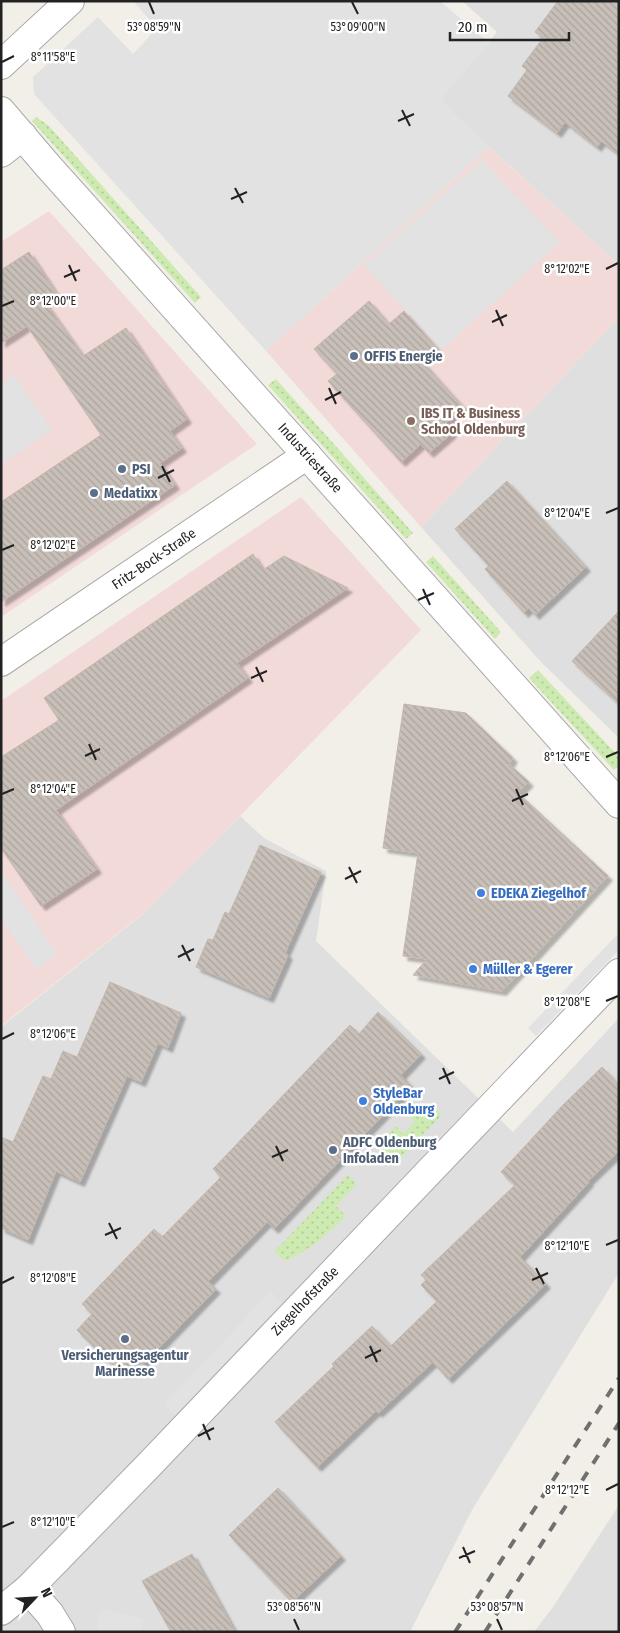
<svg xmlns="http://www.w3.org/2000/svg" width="620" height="1633" viewBox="0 0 620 1633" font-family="'Fira Sans Condensed',sans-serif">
<defs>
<pattern id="grass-dots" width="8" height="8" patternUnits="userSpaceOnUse" patternTransform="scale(1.25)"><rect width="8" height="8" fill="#cdebb0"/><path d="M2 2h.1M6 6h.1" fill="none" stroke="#b0c997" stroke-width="1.8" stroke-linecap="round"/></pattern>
<pattern id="building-back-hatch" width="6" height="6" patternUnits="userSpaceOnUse" patternTransform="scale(1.25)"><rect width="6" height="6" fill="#c7bfb8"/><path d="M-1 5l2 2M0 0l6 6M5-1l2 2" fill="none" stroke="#aba49e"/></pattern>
<filter id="shadow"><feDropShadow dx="4.5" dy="4.5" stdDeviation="1" flood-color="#0004"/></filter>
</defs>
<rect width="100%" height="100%" fill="#f2efe9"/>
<!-- residential -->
<g fill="#e0dfdf">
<polygon points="462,1 619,1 619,265 454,115 441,99 497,32"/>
<polygon points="619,317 619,738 541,662 421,527"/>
<polygon points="240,816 264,838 326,871 316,941 513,1132 619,1018 619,1273 472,1510 410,1632 1,1632 1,1027 143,914"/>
<polygon points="619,1505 619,1632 534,1632 553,1607"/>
</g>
<!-- commercial -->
<g fill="#f2dad9">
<polygon points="489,147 619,265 619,317 421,527 266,351"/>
<polygon points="49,211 257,444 1,617 1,242"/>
<polygon points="301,497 421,630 240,816 146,911 1,1026 1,701"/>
</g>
<!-- grass -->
<g fill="url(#grass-dots)">
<polygon points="36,117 48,125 201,297 195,303 32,121"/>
<polygon points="276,379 413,533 406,539 268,385"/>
<polygon points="433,556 501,632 495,639 426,562"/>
<polygon points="538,670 619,757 619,765 614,770 529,678"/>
<polygon points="417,1104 431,1104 442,1115 394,1164 376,1146 396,1126 403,1134 415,1122 407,1114"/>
<path d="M 348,1175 L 357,1184 L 336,1206 L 346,1216 C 326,1236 311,1249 285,1261 L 274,1252 Z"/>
</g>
<!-- parking -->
<g fill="#e2e2e2">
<polygon points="133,1 440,1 489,43 441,99 454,115 489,147 266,351 34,94 33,77 98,17 133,54 157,28"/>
<polygon points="482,160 560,242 441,350 364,265"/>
<polygon points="14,375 52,430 1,465 1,384"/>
<polygon points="1,871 57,954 36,969 1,918"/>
<polygon points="617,935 619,950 536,1036 528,1028"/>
<polygon points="271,1291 282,1303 175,1415 164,1404"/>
<polygon points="101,1609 144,1619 141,1632 96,1631"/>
</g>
<!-- building -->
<g fill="url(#building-back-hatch)" stroke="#c4b6ab" filter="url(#shadow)">
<polygon points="558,1 619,1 619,154 601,141 597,147 565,122 557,133 508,96 527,70 522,66 543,38 535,32"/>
<polygon points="29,252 56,293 44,301 83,356 126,328 187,419 170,431 182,448 160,463 175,485 1,602 1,502 101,435 27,326 1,343 1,270"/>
<polygon points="369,301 389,324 404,311 436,347 421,360 463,407 444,424 452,433 429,453 421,444 401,462 328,381 337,374 314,349"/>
<polygon points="507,481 586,567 535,615 529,608 524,613 485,569 489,566 455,529"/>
<polygon points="253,554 263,570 284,556 348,588 237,663 248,678 56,810 97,869 41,906 1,848 1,757 59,720 44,698"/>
<polygon points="619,611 619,704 572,661"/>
<polygon points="404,704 466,713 513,758 509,764 529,782 518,793 608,876 502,991 413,975 427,959 403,956 418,853 383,848"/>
<polygon points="260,845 321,872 285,953 288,955 269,998 196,967 208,939 213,940 225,912 229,914"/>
<polygon points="110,982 181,1013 168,1048 158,1043 141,1082 127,1076 80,1182 56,1171 28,1240 1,1228 1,1137 13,1142 43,1076 51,1079 63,1051 77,1057"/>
<polygon points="378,1012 421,1054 401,1075 411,1086 274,1229 267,1222 208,1282 216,1289 143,1364 137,1358 122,1374 77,1330 92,1314 82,1304 154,1229 162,1237 221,1177 213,1169 350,1025 359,1034"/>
<polygon points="602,1067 619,1085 619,1151 588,1181 589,1182 520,1257 546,1284 448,1379 433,1362 378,1413 376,1411 317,1467 275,1422 334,1366 332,1364 372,1326 391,1346 437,1301 421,1285 426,1280 421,1275 515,1185 501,1172 563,1105"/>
<polygon points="278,1488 341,1556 292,1602 229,1535"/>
<polygon points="192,1554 235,1632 171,1632 142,1581"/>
</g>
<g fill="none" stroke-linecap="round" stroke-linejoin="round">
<!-- street casing -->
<g stroke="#a9a9a9" stroke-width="30">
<g id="street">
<polyline points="1,65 70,1"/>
<polyline points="1,111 48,166 619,804"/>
<polyline points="1,153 23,136"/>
<polyline points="1,662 307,455"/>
<polyline points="28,1589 50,1614 61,1632"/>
<polyline points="1,1611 28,1589 149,1465 619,973"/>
</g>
</g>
<!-- street -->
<use href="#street" stroke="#fff" stroke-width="28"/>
<!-- rail -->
<g stroke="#707070" stroke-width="4" stroke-dasharray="10 10" stroke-linecap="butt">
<polyline points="455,1632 619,1378"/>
<polyline points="485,1632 619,1423"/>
</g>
</g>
<!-- ticks -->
<path fill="none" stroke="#222" stroke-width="2" d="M 149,2 L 154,14M 352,2 L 358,14M 2,62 L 14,56M 402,110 L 410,126M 398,121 L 414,114M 235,188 L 243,203M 231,199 L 247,192M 69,265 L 76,281M 606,269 L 618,263M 64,277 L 80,270M 2,306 L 14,301M 496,310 L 503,326M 492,322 L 507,315M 329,388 L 336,404M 325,400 L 341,392M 162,466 L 170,482M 158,478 L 174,470M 606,513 L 618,508M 2,550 L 14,545M 423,589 L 430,605M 418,600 L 434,593M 256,667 L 263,682M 251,678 L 267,671M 89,744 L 96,760M 85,756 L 100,749M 606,757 L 618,752M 516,789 L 523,805M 2,794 L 14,789M 512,801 L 528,794M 349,867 L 357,883M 345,879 L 361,871M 182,945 L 190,961M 178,957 L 194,949M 606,1001 L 618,996M 2,1039 L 14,1033M 443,1068 L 450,1084M 439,1079 L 454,1072M 276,1146 L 283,1161M 272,1157 L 288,1150M 109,1223 L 117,1239M 105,1235 L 121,1228M 606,1245 L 618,1240M 536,1268 L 544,1284M 532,1280 L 548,1273M 2,1283 L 14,1277M 370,1346 L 377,1362M 365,1358 L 381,1350M 203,1424 L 210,1440M 198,1436 L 214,1428M 606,1490 L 618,1484M 2,1527 L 14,1522M 463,1547 L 470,1563M 459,1558 L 475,1551M 294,1619 L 299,1630M 497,1619 L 502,1630"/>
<!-- markers -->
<g fill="#5c6f8a" stroke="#fff" stroke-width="2">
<circle cx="354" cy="356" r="5"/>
<circle cx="122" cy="469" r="5"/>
<circle cx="94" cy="493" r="5"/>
<circle cx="333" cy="1150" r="5"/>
<circle cx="125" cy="1339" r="5"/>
</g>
<circle fill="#8d6e63" stroke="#fff" stroke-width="2" cx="411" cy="421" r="5"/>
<g fill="#3f7fe0" stroke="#fff" stroke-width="2">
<circle cx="481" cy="893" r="5"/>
<circle cx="473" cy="969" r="5"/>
<circle cx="363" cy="1101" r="5"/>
</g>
<g text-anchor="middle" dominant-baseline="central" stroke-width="5" stroke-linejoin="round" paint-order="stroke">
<!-- service labels -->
<g font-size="14" font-weight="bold" fill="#4e5e75" stroke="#fff" text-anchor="start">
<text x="364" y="356">OFFIS Energie</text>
<text x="132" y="469">PSI</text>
<text x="104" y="493">Medatixx</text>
<text x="343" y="1142">ADFC Oldenburg<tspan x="343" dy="16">Infoladen</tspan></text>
<text x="125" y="1355" text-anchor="middle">Versicherungsagentur<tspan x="125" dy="16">Marinesse</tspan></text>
</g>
<!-- education labels -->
<g font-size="14" font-weight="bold" fill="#785e54" stroke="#fff" text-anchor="start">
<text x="421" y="413">IBS IT &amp; Business<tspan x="421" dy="16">School Oldenburg</tspan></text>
</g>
<!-- street labels -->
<g font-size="14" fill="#222" stroke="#fff">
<text transform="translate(310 458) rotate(48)">Industriestraße</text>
<text transform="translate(154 559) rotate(-34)">Fritz-Bock-Straße</text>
<text transform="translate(305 1301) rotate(-46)">Ziegelhofstraße</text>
</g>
<!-- shop labels -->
<g font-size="14" font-weight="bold" fill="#366cbe" stroke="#fff" text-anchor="start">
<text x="491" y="893">EDEKA Ziegelhof</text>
<text x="483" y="969">Müller &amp; Egerer</text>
<text x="373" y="1093">StyleBar<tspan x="373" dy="16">Oldenburg</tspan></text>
</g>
</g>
<g font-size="12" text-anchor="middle" fill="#222" stroke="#fff" stroke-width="5" stroke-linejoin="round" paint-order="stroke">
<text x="154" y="31">53°08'59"N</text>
<text x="358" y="31">53°09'00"N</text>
<text x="53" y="61">8°11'58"E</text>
<text x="567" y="273">8°12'02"E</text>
<text x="53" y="305">8°12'00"E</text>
<text x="567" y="517">8°12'04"E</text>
<text x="53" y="549">8°12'02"E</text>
<text x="567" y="761">8°12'06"E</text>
<text x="53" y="793">8°12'04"E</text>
<text x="567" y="1006">8°12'08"E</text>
<text x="53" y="1038">8°12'06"E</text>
<text x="567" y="1250">8°12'10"E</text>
<text x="53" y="1282">8°12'08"E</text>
<text x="567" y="1494">8°12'12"E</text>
<text x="53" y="1526">8°12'10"E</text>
<text x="294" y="1611">53°08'56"N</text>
<text x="497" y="1611">53°08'57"N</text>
</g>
<!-- border -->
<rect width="620" height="1633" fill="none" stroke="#222222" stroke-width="5"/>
<!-- north arrow -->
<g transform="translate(35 1598) rotate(65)" stroke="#ffffff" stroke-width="4" paint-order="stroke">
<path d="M0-4L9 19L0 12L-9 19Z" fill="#222222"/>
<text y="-8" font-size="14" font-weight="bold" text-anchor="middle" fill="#222222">N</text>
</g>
<!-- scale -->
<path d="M450 32v8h119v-8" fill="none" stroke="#222222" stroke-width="2.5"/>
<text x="458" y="32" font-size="15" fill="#222222" stroke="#ffffff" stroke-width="4" paint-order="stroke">20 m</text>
</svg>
